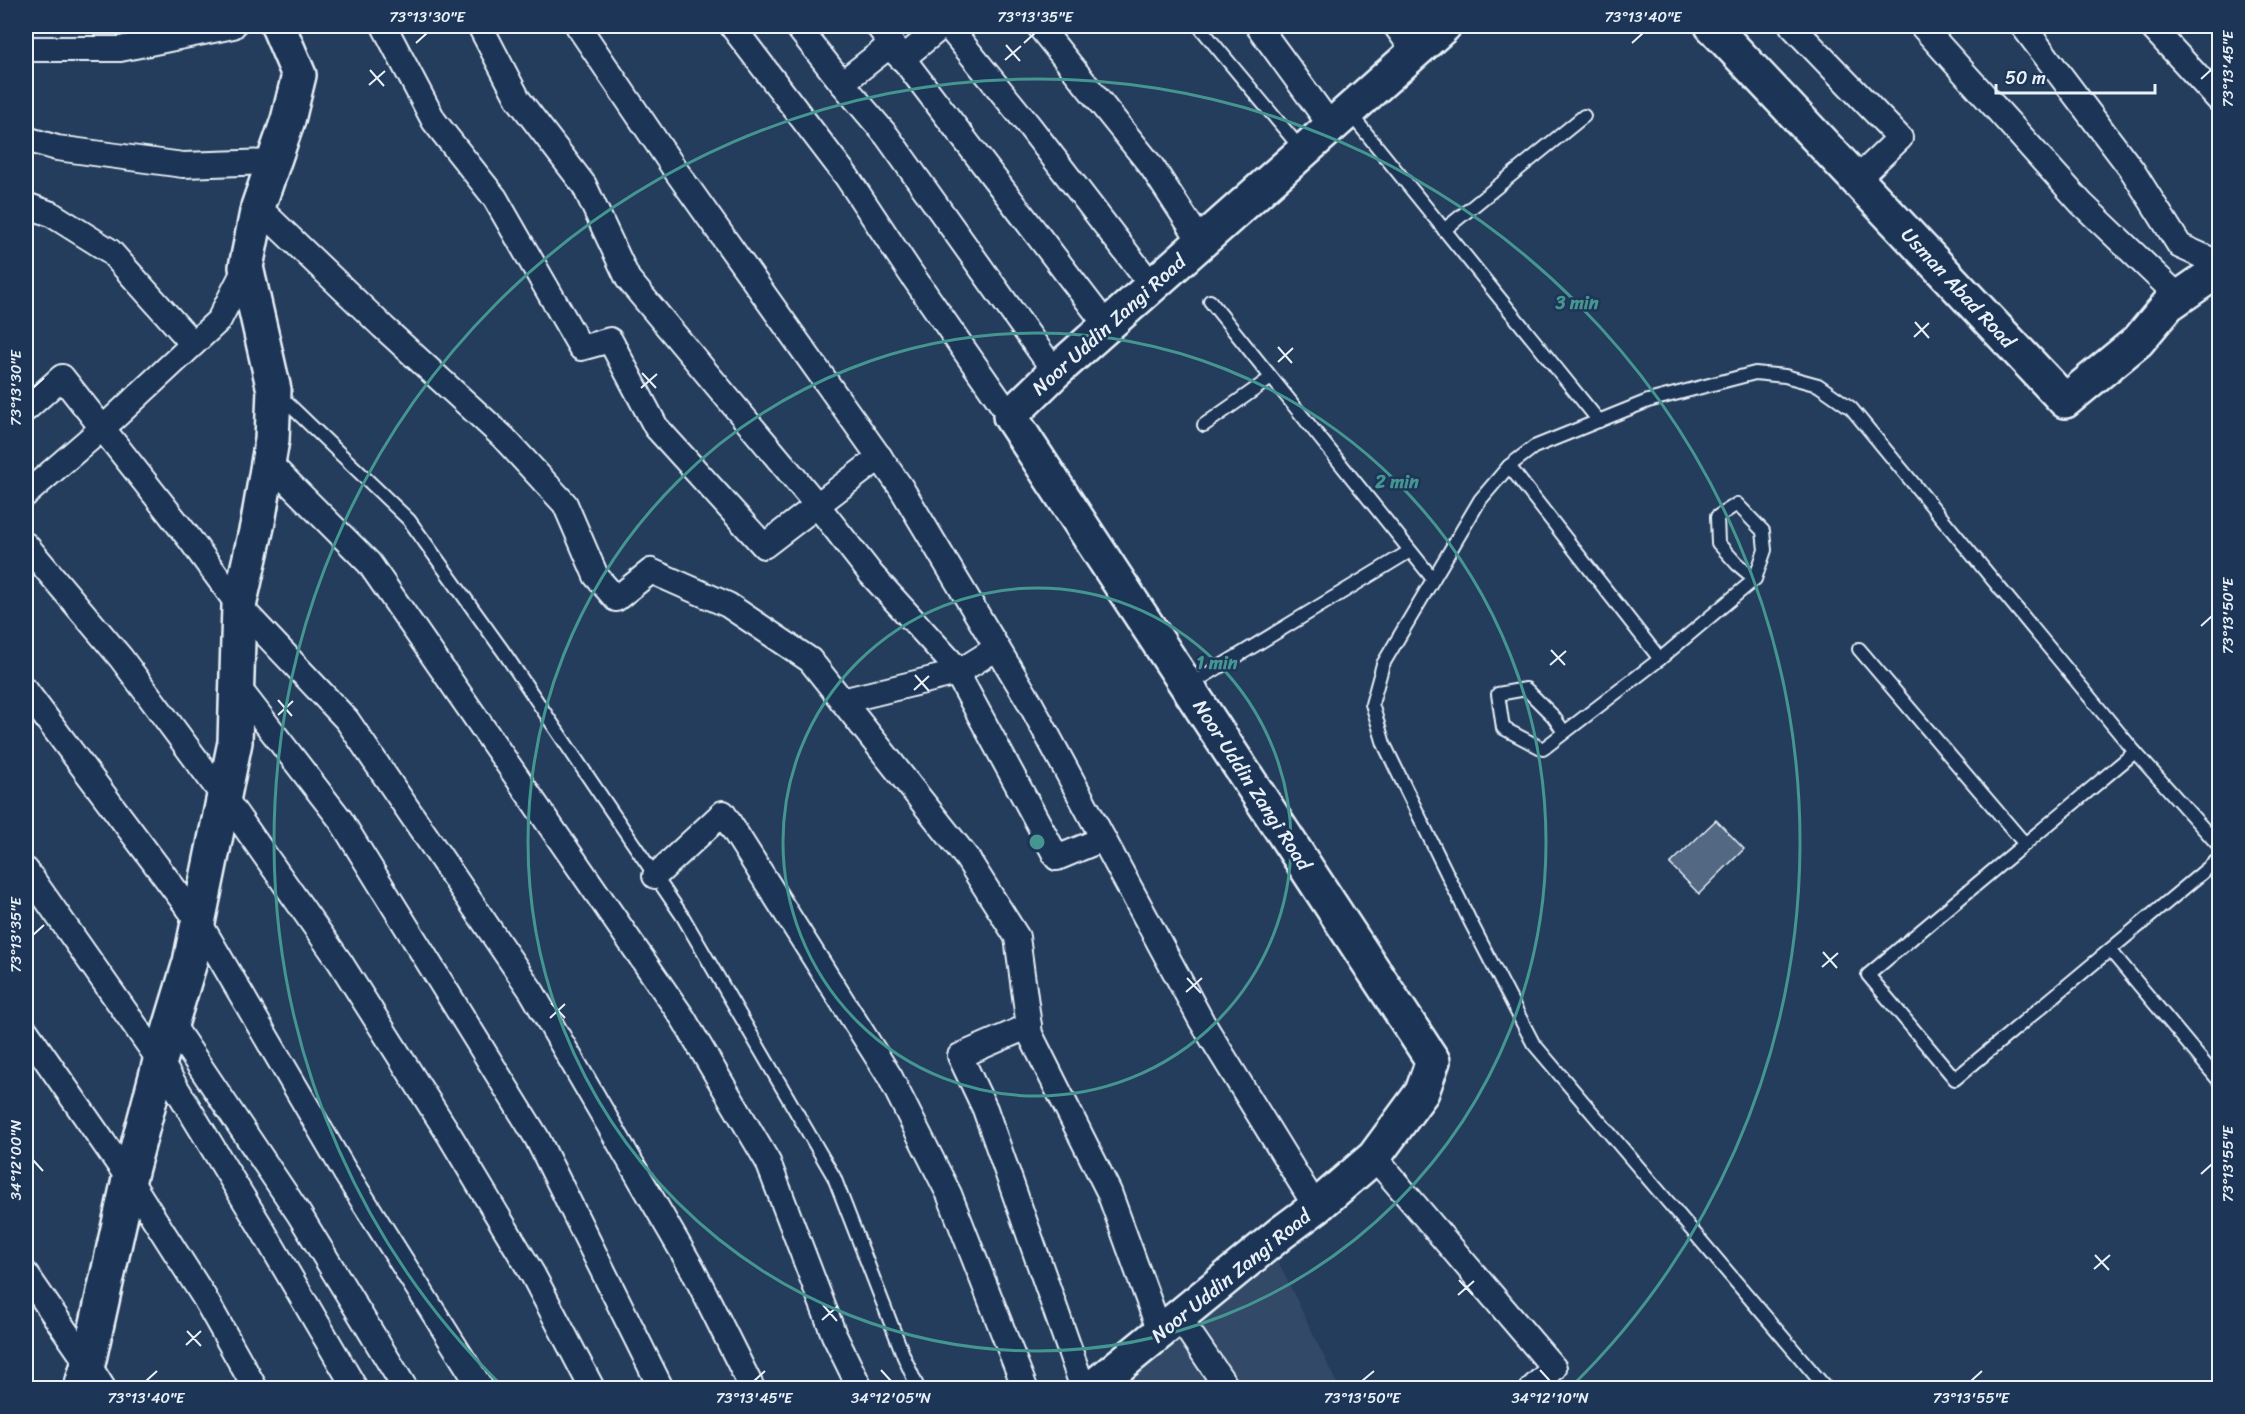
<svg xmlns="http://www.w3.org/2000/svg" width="2245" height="1414" viewBox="0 0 2245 1414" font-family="Sriracha,sans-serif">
<rect width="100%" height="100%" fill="#253d5d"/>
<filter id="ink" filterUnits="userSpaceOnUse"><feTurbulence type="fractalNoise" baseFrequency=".0167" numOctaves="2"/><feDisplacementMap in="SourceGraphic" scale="12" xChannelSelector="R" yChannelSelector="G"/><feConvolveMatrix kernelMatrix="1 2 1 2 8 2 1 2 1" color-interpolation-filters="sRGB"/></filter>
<g filter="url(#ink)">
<!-- built -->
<polygon fill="#334a68" points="1274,1253 1339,1388 1104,1388"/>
<!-- building -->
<polygon fill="#536782" stroke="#e8f1f8" stroke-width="1.5" points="1716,820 1744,849 1699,894 1670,864"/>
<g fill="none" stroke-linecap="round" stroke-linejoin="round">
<!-- lane casing -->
<g stroke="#e8f1f8" stroke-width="16">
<g id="lane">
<polyline points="1199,26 1301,149"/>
<polyline points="1349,112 1599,421"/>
<polyline points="1444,230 1584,116"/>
<polyline points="1210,301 1433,579"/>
<polyline points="278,394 409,520 503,651 683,917 834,1177 904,1357 918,1388"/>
<polyline points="1204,425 1271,378"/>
<polyline points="1509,466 1660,659 1755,579 1765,550 1763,531 1737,504 1717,517 1718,543 1737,564 1755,579"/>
<polyline points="1859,649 2025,844"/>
<polyline points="1188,686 1410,551"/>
<polyline points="1564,732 1553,716 1526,689 1498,694 1503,728 1543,749 1660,659"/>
<polyline points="2135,752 1868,975 1955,1079 2220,858"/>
<polyline points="2110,950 2220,1082"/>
<polyline points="1826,1388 1533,1043 1470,921 1384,744 1372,704 1383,664 1480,500 1509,466 1534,447 1648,401 1755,373 1785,376 1818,385 1851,408 2135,752 2220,847"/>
</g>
</g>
<!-- street casing -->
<g stroke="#e8f1f8" stroke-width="28">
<g id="street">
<polyline points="384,26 434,121 495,198 581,348 610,340 656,427 764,546 880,457"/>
<polyline points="480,26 518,99 584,185 628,279 817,505 871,574 951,662 1057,858 1103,839"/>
<polyline points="578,26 674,168 900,486 1029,701 1202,1022 1316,1207"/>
<polyline points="732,26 847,177 910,272 1010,416"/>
<polyline points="797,26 842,83"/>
<polyline points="878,26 1107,326"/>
<polyline points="942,26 902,59 889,46 842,83 887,136 1055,372"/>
<polyline points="948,26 1030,127 1152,286"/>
<polyline points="1039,26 1152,167 1201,242"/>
<polyline points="1258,26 1331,126"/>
<polyline points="1396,26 1414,51"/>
<polyline points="1792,26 1900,138 1857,179"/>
<polyline points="1922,26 2082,204 2179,297"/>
<polyline points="2023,26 2132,170 2180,246 2220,264"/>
<polyline points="2151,26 2220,101"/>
<polyline points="26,49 120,49 233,26"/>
<polyline points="26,139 57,148 183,165 274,162"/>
<polyline points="26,205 51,214 110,251 193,344"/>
<polyline points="258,207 383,327 503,437 565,504 596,576 616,599 651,571 728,605 810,660 967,858 1017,937 1030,1034 1109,1192 1160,1332"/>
<polyline points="26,409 62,377 189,538 239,606 347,720 532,992 693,1270 752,1388"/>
<polyline points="268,462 369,563 683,1018 768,1162 834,1335 860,1388"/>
<polyline points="26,494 114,418 219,320 246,267"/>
<polyline points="26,545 121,658 224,797 340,962 450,1136 533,1275 592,1388"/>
<polyline points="237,686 340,819 537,1138 661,1388"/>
<polyline points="26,691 199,922 345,1172 481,1388"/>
<polyline points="842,701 957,673 997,648"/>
<polyline points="26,870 160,1061 262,1229 355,1388"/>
<polyline points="655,876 723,813 890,1077 949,1194 1025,1388"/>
<polyline points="171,1023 299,1214 405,1388"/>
<polyline points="1029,1026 960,1056 985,1109 1083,1388"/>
<polyline points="26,1031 129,1179 204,1297 255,1388"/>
<polyline points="1374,1157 1554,1368 1533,1388"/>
<polyline points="26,1274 88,1364 103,1388"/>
<polyline points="1179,1317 1227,1388"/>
</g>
</g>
<!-- secondary casing -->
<g stroke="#e8f1f8" stroke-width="38">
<g id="secondary">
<polyline points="1712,26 2065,401 2138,341 2168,305 2220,269"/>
<polyline points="81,1388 88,1364 129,1179 160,1061 190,962 235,742 239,606 258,522 272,440 274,390 246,267 258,207 288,120 299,75 278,26"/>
<polyline points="1092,1388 1281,1233 1316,1207 1374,1157 1422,1092 1433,1061 1010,416 1055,372 1444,26"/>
</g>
</g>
<!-- lane -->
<use href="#lane" stroke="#1d3557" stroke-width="12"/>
<!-- street -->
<use href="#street" stroke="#1d3557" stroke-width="24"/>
<!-- secondary -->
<use href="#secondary" stroke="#1d3557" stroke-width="33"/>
</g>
</g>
<!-- ticks -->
<path fill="none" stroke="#e8f1f8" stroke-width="2" d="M 416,43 L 427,33M 1024,43 L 1035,33M 1632,43 L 1643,33M 1006,45 L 1020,61M 1005,60 L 1021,46M 370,70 L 384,86M 2201,79 L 2212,69M 369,85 L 385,71M 1915,322 L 1929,338M 1914,337 L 1929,323M 1278,347 L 1292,363M 1278,362 L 1293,348M 642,373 L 656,388M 33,388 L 44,378M 641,388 L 657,374M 2201,626 L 2212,616M 1551,650 L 1565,665M 1550,665 L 1566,651M 915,675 L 929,691M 914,690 L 929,676M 278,700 L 292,716M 278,715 L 293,701M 33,935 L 44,925M 1823,952 L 1837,968M 1822,967 L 1838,953M 1187,978 L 1201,993M 1186,992 L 1202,978M 551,1003 L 565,1018M 550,1018 L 565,1004M 33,1160 L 43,1171M 2201,1174 L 2212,1164M 2095,1255 L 2109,1270M 2094,1269 L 2110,1255M 1459,1280 L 1473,1295M 1458,1295 L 1474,1281M 823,1305 L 837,1321M 822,1320 L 838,1306M 187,1331 L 201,1346M 186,1345 L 201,1331M 881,1370 L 891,1381M 1540,1370 L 1550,1381M 146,1381 L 157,1371M 754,1381 L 765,1371M 1362,1381 L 1374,1371M 1971,1381 L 1982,1371"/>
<!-- distance rings -->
<g fill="none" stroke="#459590" stroke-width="3">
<circle cx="1037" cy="842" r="254"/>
<circle cx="1037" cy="842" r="509"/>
<path d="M502 1386A763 763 0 1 1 1572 1386"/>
</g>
<g text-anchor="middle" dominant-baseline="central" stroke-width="5" stroke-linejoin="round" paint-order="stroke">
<!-- street labels -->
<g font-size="20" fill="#e8f1f8" stroke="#1d3557">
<text transform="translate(1958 288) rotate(47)">Usman Abad Road</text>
<text transform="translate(1109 325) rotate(-42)">Noor Uddin Zangi Road</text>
<text transform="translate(1252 785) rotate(57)">Noor Uddin Zangi Road</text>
<text transform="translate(1231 1276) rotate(-39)">Noor Uddin Zangi Road</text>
</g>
</g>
<circle cx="1037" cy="842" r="9" fill="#459590" stroke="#1d3557" stroke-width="3"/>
<g font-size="18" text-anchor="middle" font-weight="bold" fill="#459590" stroke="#1d3557" stroke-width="5" stroke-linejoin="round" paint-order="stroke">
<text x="1577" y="309">3 min</text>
<text x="1397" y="488">2 min</text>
<text x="1217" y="669">1 min</text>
</g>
<!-- margin -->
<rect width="2245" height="1414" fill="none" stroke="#1d3557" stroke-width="66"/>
<!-- scale -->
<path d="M1996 84v9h159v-9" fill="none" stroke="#e8f1f8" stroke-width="3"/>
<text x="2005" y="84" font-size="18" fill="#e8f1f8" stroke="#1d3557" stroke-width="4.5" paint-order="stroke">50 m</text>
<rect x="33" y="33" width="2179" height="1348" fill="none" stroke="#e8f1f8" stroke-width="2"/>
<g font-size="15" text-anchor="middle" fill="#e8f1f8">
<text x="427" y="22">73°13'30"E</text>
<text x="1035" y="22">73°13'35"E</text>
<text x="1643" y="22">73°13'40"E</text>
<text transform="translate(2228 69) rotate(-90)" y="5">73°13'45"E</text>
<text transform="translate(16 388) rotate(-90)" y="5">73°13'30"E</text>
<text transform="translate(2228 616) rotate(-90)" y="5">73°13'50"E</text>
<text transform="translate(16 935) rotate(-90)" y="5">73°13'35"E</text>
<text transform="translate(16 1160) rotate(-90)" y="5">34°12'00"N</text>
<text transform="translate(2228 1164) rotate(-90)" y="5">73°13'55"E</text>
<text x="146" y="1403">73°13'40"E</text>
<text x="754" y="1403">73°13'45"E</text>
<text x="891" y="1403">34°12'05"N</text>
<text x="1362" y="1403">73°13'50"E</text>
<text x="1550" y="1403">34°12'10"N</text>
<text x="1971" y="1403">73°13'55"E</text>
</g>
</svg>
